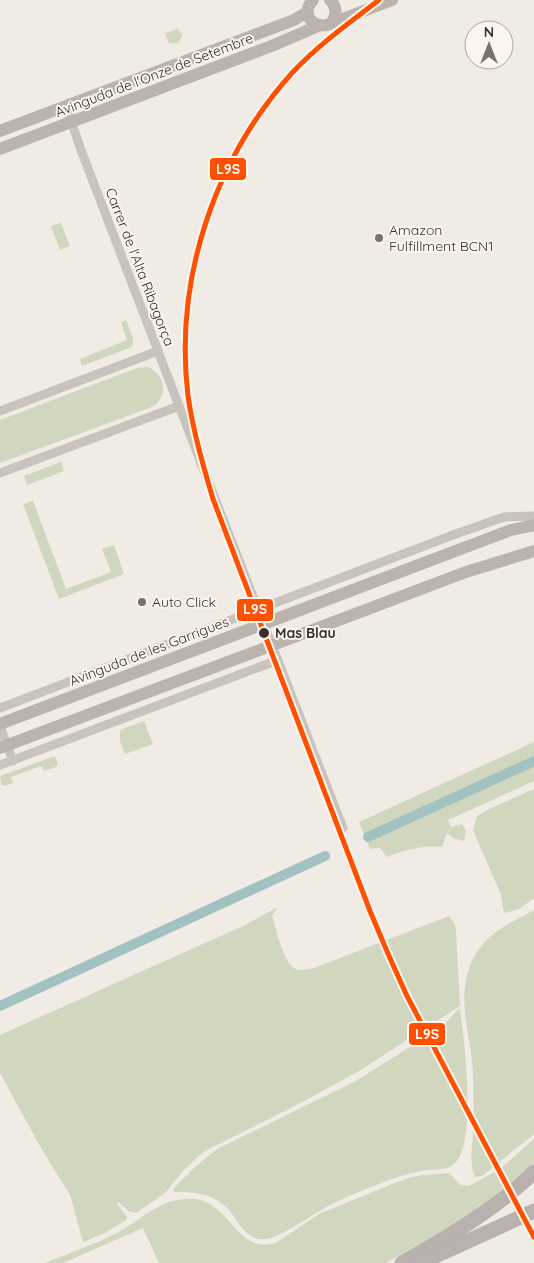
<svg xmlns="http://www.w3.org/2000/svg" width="534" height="1263" viewBox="0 0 534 1263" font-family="Quicksand,sans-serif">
<rect width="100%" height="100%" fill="#f0ebe5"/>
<!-- green -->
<g fill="#d1d6bf">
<polygon points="178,29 183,35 178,43 169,43 165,33"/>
<polygon points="61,223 70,246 60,250 51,226"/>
<polygon points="126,320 133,338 133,345 130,348 82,366 80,359 127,340 121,322"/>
<path d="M 149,367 C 161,374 169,389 158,402 C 155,406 149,408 144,410 L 0,463 L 0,420 L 137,368 Z"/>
<polygon points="61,462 64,471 27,485 24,476"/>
<polygon points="33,501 66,589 111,572 102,549 114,545 124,574 59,599 23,504"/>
<polygon points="144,721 153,744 125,754 120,741 120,730"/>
<path d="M 534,742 L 534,781 L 448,820 L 451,827 L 462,824 L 466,831 L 464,841 L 453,838 L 447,833 L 442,847 C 422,845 405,850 387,857 L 380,848 L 370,849 L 359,822 Z"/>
<polygon points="55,756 58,763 56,767 44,771 41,766 11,777 13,783 5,786 1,784 0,776"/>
<polygon points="534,789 534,898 519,909 505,913 503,909 501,895 473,830 477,816 487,810"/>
<path d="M 278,907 L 272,916 C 276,928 283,961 294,968 C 299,972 308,969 314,968 L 449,916 L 455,925 L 456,932 L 460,1006 L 359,1071 L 295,1106 L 203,1152 L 183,1171 L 165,1193 L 136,1213 L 130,1212 L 118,1202 L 117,1204 L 127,1217 L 126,1220 L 105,1233 L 83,1242 L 70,1195 L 41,1148 L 0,1073 L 0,1035 L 245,925 Z"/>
<path d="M 534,910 L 534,1134 L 482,1176 L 475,1177 C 467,1158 475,1138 474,1117 C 473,1098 474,1079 472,1060 C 468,1030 458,996 470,966 C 483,934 507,925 534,910 Z"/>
<path d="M 460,1009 C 464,1039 478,1147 453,1165 C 442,1172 427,1168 416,1172 C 388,1179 360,1191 334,1203 C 315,1211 278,1242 260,1239 C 242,1237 237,1216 225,1206 C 210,1193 194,1192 175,1192 L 173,1189 L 196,1166 L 217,1149 L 354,1082 L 442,1027 L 456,1011 Z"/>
<path d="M 534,1139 L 534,1163 L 473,1213 L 386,1263 L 159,1263 L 143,1228 L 63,1263 L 45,1263 C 69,1253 96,1244 119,1232 C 143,1218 164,1196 194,1199 C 231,1202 236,1255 276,1243 L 319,1214 L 397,1182 L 412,1177 L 424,1175 L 449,1173 L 460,1185 L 469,1186 L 500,1169 Z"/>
</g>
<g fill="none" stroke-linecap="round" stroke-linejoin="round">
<!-- canal -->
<g stroke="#a1c2c1" stroke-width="10">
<polyline points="368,837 534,761"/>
<polyline points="0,1006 325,856"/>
</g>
<!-- street -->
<g stroke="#c9c3be" stroke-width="9">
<polyline points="66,106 81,150 179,406 343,828"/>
<polyline points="0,411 158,351"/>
<polyline points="0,473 179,406"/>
<polyline points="0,708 453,535 504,517 534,516"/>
<polyline points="0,726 13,761"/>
<polyline points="0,765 278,660"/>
</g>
<!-- secondary -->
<g stroke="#bab3ae" stroke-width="12">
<path d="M 313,0 C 301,12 311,28 327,25 L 392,0"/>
<path d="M 330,0 C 337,6 337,15 332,22"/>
<polyline points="0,131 294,20 307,12"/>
<polyline points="0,149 274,45 318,26"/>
<polyline points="0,724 458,550 511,530 534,525"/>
<polyline points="0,748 466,572 534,551"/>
</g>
<!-- primary -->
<g stroke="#b8b1ad" stroke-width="15">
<path d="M 402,1263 C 448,1237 496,1209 534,1172"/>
<polyline points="420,1263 534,1211"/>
</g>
<!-- metro-1 casing -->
<g stroke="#fbf5ee" stroke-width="9">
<path id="metro-1" d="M 379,0 C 349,23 318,45 292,73 C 214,160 174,280 188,396 C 193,431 203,465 213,499 L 370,911 L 389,956 L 407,996 L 534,1237"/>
</g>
<!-- metro-1 -->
<use href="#metro-1" stroke="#fe5000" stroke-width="5"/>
</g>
<!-- markers -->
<g fill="#7a716c" stroke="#fbf5ee" stroke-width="2">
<circle cx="379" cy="238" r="5"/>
<circle cx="142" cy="602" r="5"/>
</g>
<circle fill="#3b302b" stroke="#fbf5ee" stroke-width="2" cx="264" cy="633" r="6"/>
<g text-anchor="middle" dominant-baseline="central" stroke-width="4" stroke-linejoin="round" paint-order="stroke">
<!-- street labels -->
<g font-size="14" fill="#3b302b" stroke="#fbf5ee">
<text transform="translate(154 75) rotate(-21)">Avinguda de l'Onze de Setembre</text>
<text transform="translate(140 267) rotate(69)">Carrer de l'Alta Ribagorça</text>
<text transform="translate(149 651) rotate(-21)">Avinguda de les Garrigues</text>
</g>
<!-- poi labels -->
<g font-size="14" fill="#3b302b" stroke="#fbf5ee" text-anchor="start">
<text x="389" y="230">Amazon<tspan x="389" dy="16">Fulfillment BCN1</tspan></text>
<text x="152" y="602">Auto Click</text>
</g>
<!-- stop labels -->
<g font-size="14" font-weight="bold" fill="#3b302b" stroke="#fbf5ee" text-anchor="start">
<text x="275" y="633">Mas Blau</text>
</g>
</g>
<g stroke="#fbf5ee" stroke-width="2">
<rect x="209" y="157" width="38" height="24" rx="5" fill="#fe5000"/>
<rect x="236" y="598" width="38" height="24" rx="5" fill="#fe5000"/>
<rect x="408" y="1022" width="38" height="24" rx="5" fill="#fe5000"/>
</g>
<g font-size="14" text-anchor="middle" font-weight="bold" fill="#fff">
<text x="228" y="174">L9S</text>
<text x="255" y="614">L9S</text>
<text x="427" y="1039">L9S</text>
</g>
<!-- north arrow -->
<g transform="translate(489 45)"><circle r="24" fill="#fbf5ee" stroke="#aea6a0"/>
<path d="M0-4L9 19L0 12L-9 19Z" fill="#7a716c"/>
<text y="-8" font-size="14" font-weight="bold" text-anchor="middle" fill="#3b302b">N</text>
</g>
</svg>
